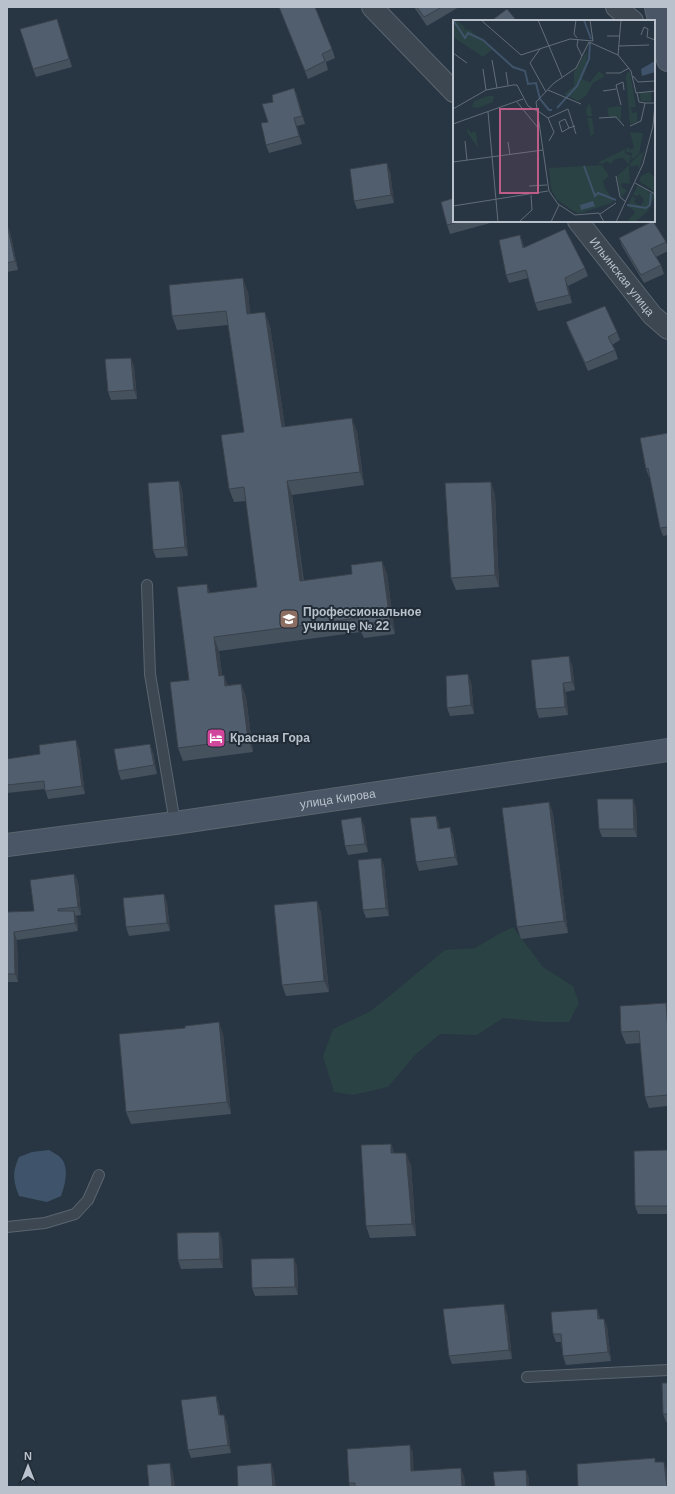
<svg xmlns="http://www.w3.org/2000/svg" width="675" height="1494" viewBox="0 0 675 1494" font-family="Helvetica,sans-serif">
<rect width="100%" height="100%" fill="#283542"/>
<!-- green -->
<polygon fill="#2a4243" points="513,927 543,967 573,986 579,1003 569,1022 543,1022 503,1018 477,1035 440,1034 415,1055 388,1087 353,1095 334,1092 323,1056 333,1029 369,1012 387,998 445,950 475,948 497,935"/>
<!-- water -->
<path fill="#3f546b" d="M 49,1150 C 52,1152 57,1154 60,1157 C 70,1167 65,1185 61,1196 L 47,1202 L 19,1196 C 13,1180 12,1173 19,1157 L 32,1152 Z"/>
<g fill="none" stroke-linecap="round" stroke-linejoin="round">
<!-- lane casing -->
<g stroke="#5a656f" stroke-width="12">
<g id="lane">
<polyline points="147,585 150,674 175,823"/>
<polyline points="7,1227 45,1223 75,1214 88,1200 99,1175"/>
<polyline points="527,1377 668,1370"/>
</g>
</g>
<!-- street casing -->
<g stroke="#5a656f" stroke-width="22">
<g id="street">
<polyline points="372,7 454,92"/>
<polyline points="616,7 633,21"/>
<path id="s1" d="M 578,221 L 652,315 L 668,329"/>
</g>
</g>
<!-- secondary casing -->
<g stroke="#5a656f" stroke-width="24">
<g id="secondary">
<polyline points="656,7 668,60"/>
<path id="s2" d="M 7,845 L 175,823 L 668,750"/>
</g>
</g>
<!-- lane -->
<use href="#lane" stroke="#3c4752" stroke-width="10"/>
<!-- street -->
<use href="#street" stroke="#3c4752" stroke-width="20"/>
<!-- secondary -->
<use href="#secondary" stroke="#4a5665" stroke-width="22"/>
</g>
<!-- wall -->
<g fill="#46515e">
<polygon points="279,7 332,49 335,58 326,62 328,70 308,79"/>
<polygon points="414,7 459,7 427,26"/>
<polygon points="60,28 72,67 36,77 33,69"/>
<polygon points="294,88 297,96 305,124 297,126 302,144 269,153 266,145 273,102"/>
<polygon points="390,171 394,203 357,209 354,201"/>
<polygon points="454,221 494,221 494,222 450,234 447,225"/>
<polygon points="7,224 10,232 18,270 7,272"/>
<polygon points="520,235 524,247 585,268 588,276 568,286 572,303 538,311 535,303 528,278 509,283 506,275"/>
<polygon points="619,238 666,242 668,248 668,251 656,257 661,265 664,274 644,283 622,246"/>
<polygon points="248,292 250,314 270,326 285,427 357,431 364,485 292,495 304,581 352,574 382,561 387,574 395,634 364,638 361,632 219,651 222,675 228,685 241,684 246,697 253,752 183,761 178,748 189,680 210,593 257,587 246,501 234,502 229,489 244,432 228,325 177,330 172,316"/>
<polygon points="566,322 617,332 620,340 612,345 615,350 618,359 588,371 569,330"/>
<polygon points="134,366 137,399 111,400 108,392"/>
<polygon points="668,433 668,535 663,536 660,528 650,477 649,477 646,469"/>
<polygon points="179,481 182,489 188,556 156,558 153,550"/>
<polygon points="495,494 499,587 456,590 451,578"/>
<polygon points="572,665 575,690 566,692 568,715 539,718 536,709"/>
<polygon points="471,682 474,714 450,716 447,708"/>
<polygon points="79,748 85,794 48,799 45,789 7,793 7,759"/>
<polygon points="153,752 157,774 121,780 118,771"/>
<polygon points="549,802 553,814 568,933 521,939 517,927"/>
<polygon points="636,807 637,837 602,837 599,829"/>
<polygon points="436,816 439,824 439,829 453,835 458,865 419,871 416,862"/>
<polygon points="364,825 368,852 348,855 345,846"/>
<polygon points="381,858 384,866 389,916 366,918 363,910"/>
<polygon points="74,874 78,882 81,915 75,916 77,919 78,931 17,940 18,982 7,982 7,912 34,911"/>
<polygon points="164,894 167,903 170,931 129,936 126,927"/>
<polygon points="317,901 321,913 329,992 286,996 282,985"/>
<polygon points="668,1008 668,1106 649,1108 645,1097 640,1043 626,1044 621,1032"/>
<polygon points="223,1034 231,1114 131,1124 126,1112"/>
<polygon points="391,1144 394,1153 411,1165 416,1236 370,1238 366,1226"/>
<polygon points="668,1150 668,1214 638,1214 635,1206"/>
<polygon points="219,1232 222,1240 223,1268 181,1269 178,1260"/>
<polygon points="297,1266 298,1295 255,1296 252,1288"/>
<polygon points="597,1309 600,1319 604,1319 607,1327 611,1361 566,1365 563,1356 561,1342 556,1342 553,1334"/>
<polygon points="507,1313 512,1359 452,1364 449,1356"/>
<polygon points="668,1383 668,1422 666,1422 663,1414"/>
<polygon points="216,1396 219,1405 220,1415 224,1415 227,1423 231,1453 191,1458 188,1450"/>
<polygon points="413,1453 413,1471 464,1476 465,1487 350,1487 349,1483"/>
</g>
<!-- shaded-wall -->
<g fill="#39424c">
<polygon points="294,88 297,96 305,124 302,116"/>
<polygon points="294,118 297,126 302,144 299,136"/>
<polygon points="387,163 390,171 394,203 391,195"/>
<polygon points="7,224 10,232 18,270 15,261"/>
<polygon points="520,235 523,243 526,256 523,248"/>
<polygon points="243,278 248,292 252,328 247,314"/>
<polygon points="565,278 568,286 572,303 569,295"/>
<polygon points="265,312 270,326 287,441 282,427"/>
<polygon points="131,358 134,366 137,399 134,390"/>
<polygon points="352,418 357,431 364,485 360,472"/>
<polygon points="179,481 182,489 188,556 185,547"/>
<polygon points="287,481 292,495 305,595 300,581"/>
<polygon points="491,482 495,494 499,587 495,575"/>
<polygon points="382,561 387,574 395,634 390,621"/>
<polygon points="207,584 212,597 208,593"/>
<polygon points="214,637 219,651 224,690 219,676"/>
<polygon points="569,656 572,665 575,690 572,682"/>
<polygon points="468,674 471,682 474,714 471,705"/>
<polygon points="224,675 229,689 225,686"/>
<polygon points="563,683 566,692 568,715 565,707"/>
<polygon points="241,684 246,697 253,752 248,739"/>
<polygon points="76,740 79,748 85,794 82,786"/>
<polygon points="150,744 153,752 157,774 154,765"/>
<polygon points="633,799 636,807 637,837 634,829"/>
<polygon points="549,802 553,814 568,933 564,921"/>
<polygon points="436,816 439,824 441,837 438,829"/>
<polygon points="361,817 364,825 368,852 365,844"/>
<polygon points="450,827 453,835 458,865 455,857"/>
<polygon points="381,858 384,866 389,916 386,908"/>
<polygon points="74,874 78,882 81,915 78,907"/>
<polygon points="164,894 167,903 170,931 167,923"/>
<polygon points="317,901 321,913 329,992 324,981"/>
<polygon points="74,911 77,919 78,931 75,923"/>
<polygon points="14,932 17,940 18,982 15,974"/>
<polygon points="666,1003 668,1008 668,1032"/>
<polygon points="219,1022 223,1034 231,1114 227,1102"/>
<polygon points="391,1144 395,1156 391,1153"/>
<polygon points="406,1153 411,1165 416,1236 412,1224"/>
<polygon points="219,1232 222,1240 223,1268 220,1259"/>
<polygon points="294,1258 297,1266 298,1295 295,1287"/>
<polygon points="504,1304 507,1313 512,1359 509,1350"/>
<polygon points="597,1309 600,1317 601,1327 598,1319"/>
<polygon points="604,1319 607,1327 611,1361 608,1352"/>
<polygon points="216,1396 219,1405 222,1424 219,1415"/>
<polygon points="224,1415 227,1423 231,1453 228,1445"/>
<polygon points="410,1445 413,1453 414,1479 411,1471"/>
<polygon points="664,1462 667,1470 668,1487 667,1487"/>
<polygon points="170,1463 173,1472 175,1487 172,1487"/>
<polygon points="271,1463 274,1472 276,1487 273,1487"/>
<polygon points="461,1468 464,1476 465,1487 462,1487"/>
<polygon points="526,1470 529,1478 529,1487 527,1487"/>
</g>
<!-- building -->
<g fill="#515e6d" stroke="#39424c">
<polygon points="279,7 315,7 332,49 322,54 325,61 305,71"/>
<polygon points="417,7 442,7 424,17"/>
<polygon points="507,9 517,21 491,21"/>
<polygon points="57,19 69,59 33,69 20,29"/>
<polygon points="294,88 302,116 294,118 299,136 266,145 261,123 268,122 262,104 273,102 272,95"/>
<polygon points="387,163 391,195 354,201 350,169"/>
<polygon points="454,198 454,221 463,221 447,225 441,202"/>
<polygon points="653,221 666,242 651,249 661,265 641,275 619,238"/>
<polygon points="7,224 15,261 7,263"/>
<polygon points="565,229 585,268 565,278 569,295 535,303 526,270 506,275 499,240 520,235 523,248"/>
<polygon points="243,278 247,314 265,312 282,427 352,418 360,472 287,481 300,581 352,574 351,565 382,561 390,621 359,624 358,618 214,637 219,676 224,675 225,686 241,684 248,739 178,748 170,682 189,680 177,587 207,584 208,593 257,587 244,487 229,489 221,435 244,432 226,311 172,316 169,285"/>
<polygon points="605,306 617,332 608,337 615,350 585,363 566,322"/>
<polygon points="131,358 134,390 108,392 105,359"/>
<polygon points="668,433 668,527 660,528 648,468 646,469 640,438"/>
<polygon points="179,481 185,547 153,550 148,483"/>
<polygon points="491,482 495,575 451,578 445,483"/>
<polygon points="569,656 572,682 563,683 565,707 536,709 531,660"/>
<polygon points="468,674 471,705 447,708 446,676"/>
<polygon points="76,740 82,786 45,791 44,781 7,785 7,759 40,754 39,745"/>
<polygon points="150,744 154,765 118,771 114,749"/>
<polygon points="597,799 633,799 634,829 599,829"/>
<polygon points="549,802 564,921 517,927 502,808"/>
<polygon points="436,816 438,829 450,827 455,857 416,862 410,818"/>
<polygon points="361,817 365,844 345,846 341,820"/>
<polygon points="381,858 386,908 363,910 358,860"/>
<polygon points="74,874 78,907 58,909 58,911 74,911 75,923 14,932 15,974 7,974 7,912 34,911 30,880"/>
<polygon points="164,894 167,923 126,927 123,898"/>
<polygon points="317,901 324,981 282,985 274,905"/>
<polygon points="666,1003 668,1032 668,1095 645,1097 639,1031 621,1032 620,1006"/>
<polygon points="219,1022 227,1102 126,1112 119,1034 185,1028 185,1026"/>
<polygon points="391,1144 391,1153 406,1153 412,1224 366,1226 361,1145"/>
<polygon points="668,1150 668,1206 635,1206 634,1151"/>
<polygon points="219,1232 220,1259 178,1260 177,1233"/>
<polygon points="294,1258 295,1287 252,1288 251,1259"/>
<polygon points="504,1304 509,1350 449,1356 443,1309"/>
<polygon points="597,1309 598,1319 604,1319 608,1352 563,1356 561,1334 553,1334 551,1312"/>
<polygon points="662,1383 668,1383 668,1414 663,1414"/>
<polygon points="216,1396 219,1415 224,1415 228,1445 188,1450 181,1400"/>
<polygon points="410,1445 411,1471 461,1468 462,1487 355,1487 355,1483 349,1483 347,1449"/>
<polygon points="655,1458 655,1462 664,1462 667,1487 578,1487 577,1464"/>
<polygon points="170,1463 172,1487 149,1487 147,1465"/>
<polygon points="271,1463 273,1487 238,1487 237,1466"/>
<polygon points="526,1470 527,1487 495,1487 493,1472"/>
</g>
<!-- icons -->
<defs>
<g id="university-square" transform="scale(1)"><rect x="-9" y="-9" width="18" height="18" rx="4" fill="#8d6e63" stroke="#212c37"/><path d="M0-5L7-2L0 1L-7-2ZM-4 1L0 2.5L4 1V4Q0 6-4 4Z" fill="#fff"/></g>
<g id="hotel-square" transform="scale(1)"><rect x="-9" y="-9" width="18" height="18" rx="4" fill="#d1479c" stroke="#212c37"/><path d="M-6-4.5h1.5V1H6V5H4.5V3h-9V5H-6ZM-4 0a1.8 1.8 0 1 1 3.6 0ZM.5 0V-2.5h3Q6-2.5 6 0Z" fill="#fff"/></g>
</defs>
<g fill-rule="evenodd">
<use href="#university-square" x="289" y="619"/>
<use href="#hotel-square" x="216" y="738"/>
</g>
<g text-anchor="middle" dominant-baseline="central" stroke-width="4" stroke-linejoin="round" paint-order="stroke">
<!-- street labels -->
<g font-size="12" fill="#b9c2cc" stroke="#212c37">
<text stroke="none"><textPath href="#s1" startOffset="71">Ильинская улица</textPath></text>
<text stroke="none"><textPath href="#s2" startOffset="334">улица Кирова</textPath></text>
</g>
<!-- poi labels -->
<g font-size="12" font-weight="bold" fill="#b9c2cc" stroke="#212c37" text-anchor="start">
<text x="303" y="612">Профессиональное<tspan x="303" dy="14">училище № 22</tspan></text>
<text x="230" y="738">Красная Гора</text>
</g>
</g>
<!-- overview -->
<g transform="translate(453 20)">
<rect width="202" height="202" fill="#283542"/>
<path d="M 0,0 L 3,0 L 12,7 L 11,9 L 17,10 L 40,29 L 30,37 L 0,17 ZM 134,31 L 133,50 L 129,59 L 137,62 L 146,51 L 152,56 L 140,63 L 133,76 L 125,81 L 111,74 L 121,66 L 121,52 ZM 177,52 L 183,87 L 178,87 L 179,93 L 184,92 L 184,102 L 177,104 L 173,57 L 174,53 ZM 198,72 L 198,81 L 188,81 L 187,73 ZM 35,76 L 41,76 L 40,82 L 25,88 L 19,87 L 21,81 ZM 136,83 L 138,87 L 141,114 L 138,116 L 134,98 L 139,98 L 139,96 L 134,96 L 133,90 ZM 166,86 L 168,87 L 168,101 L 164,97 L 156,97 L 154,88 ZM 15,108 L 18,113 L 21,111 L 23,112 L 25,128 L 14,112 ZM 177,112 L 190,113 L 186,134 L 178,140 L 179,133 L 173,132 L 173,128 L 176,127 L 176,130 L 181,128 ZM 172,129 L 172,133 L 178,136 L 176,144 L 170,138 L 162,139 L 157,144 L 154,141 L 150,144 L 144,143 ZM 191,131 L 186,150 L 185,145 L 177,147 L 178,142 ZM 149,145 L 156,156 L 150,161 L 152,168 L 161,182 L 125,194 L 104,180 L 98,169 L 96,148 ZM 176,145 L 177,164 L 169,163 L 168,166 L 174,171 L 168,177 L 164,156 ZM 196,152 L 202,158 L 202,172 L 186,161 L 188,156 ZM 185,165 L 202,175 L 195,191 L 182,202 L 174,202 L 182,192 L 175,186 L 179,176 L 183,179 L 181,182 L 188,186 L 191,180 L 186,174 L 184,177 L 180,174 Z" fill="#2a4243"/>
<path d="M 202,41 L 202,52 L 189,56 L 188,49 ZM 140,181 L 142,186 L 128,190 L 127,185 Z" fill="#3f546b"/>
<path fill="none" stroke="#3f546b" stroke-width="2" d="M 0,0 L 12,18 L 15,13 L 30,20 L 60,47 L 72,51 L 75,64 L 83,63 L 87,79 L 96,90 L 99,90M 131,0 L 138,19M 104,88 L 124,66 L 136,39 L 137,23M 131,146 L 142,176 L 145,173 L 163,180M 174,185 L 193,188 L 197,185 L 198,173"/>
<path fill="none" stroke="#626d79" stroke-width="1" d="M 28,0 L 68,35 L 117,19 L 140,21 L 137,0M 85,0 L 109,57M 123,0 L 121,14 L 124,18M 188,15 L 191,7 L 195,9 L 194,17 L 202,20M 154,16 L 167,16M 125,19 L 124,26 L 129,36M 166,26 L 196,25M 87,29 L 77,43 L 93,72M 0,33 L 14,43M 165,35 L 178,51 L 183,73 L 202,71M 39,40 L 44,68M 30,49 L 33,70M 53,52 L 55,65M 153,53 L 167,53 L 176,48M 180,56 L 185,62 L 202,61M 95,70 L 128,84M 150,71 L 163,69M 184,73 L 186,82 L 192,83M 64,82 L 86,109M 168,85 L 163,65 L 170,62 L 171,70M 0,89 L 33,70 L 60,65 L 64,65 L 75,86 L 84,91M 85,91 L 95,98 L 101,112 L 96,121M 35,92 L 45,202M 95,98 L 115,89 L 123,114M 146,98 L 163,97 L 171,106M 0,104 L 70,79M 177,106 L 188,101 L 192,83 L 202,83M 116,108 L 109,112 L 106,102 L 112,99 L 116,108 L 122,106M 12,121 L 14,140M 55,122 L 57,135M 0,142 L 90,130M 163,156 L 167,177 L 173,182M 182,163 L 202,174M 76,166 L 94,165M 0,186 L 95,171M 147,194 L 163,183M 67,201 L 79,190 L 78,175M 98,202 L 106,185M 151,202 L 146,193 L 122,195 L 105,184 L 96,171 L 83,82 L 101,63 L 123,48 L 136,22 L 165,35 L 168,0M 163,202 L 190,144 L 200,106 L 202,84"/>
<path fill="#be5c88" fill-opacity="0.15" stroke="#be5c88" stroke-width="2" d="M 47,89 L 85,89 L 85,173 L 47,173 Z"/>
<rect width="202" height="202" fill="none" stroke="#b9c2cc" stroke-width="2"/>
</g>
<!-- border -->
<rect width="675" height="1494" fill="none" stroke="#b9c2cc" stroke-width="16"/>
<!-- north arrow -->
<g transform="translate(28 1466)" stroke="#212c37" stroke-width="3" paint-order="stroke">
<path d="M0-3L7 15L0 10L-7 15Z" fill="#b9c2cc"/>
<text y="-6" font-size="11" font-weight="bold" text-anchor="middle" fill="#b9c2cc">N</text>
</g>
</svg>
